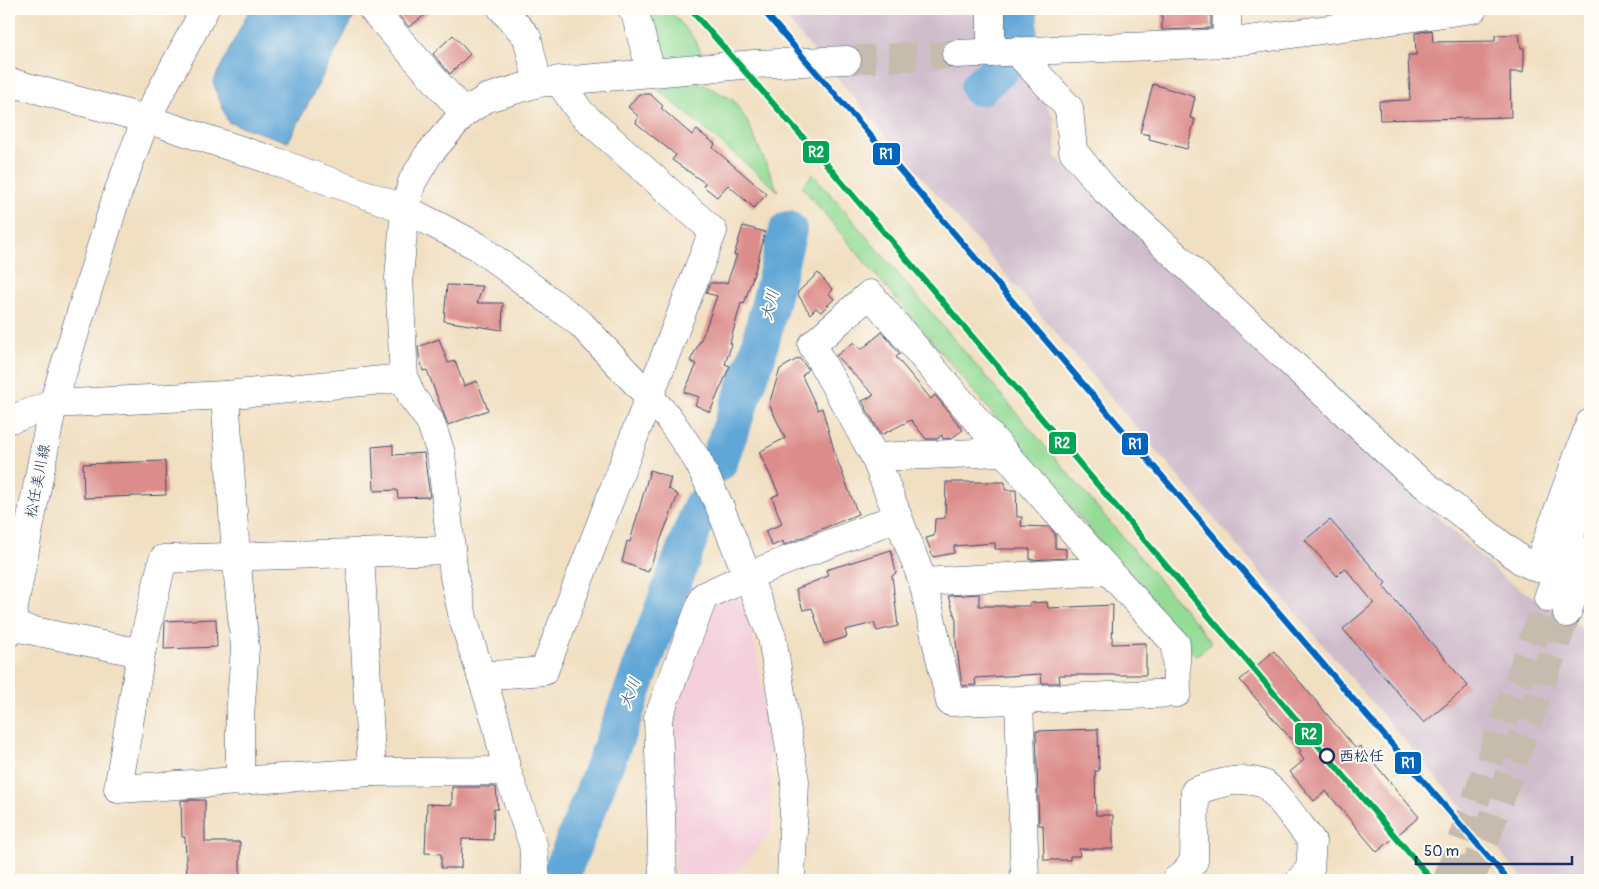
<svg xmlns="http://www.w3.org/2000/svg" width="1599" height="889" viewBox="0 0 1599 889" font-family="Pangolin,'Klee One',sans-serif">
<rect width="100%" height="100%" fill="#fdfcf7"/>
<filter id="ink" filterUnits="userSpaceOnUse"><feTurbulence type="fractalNoise" baseFrequency=".02" numOctaves="2"/><feDisplacementMap in="SourceGraphic" scale="10" xChannelSelector="R" yChannelSelector="G"/><feConvolveMatrix kernelMatrix="1 2 1 2 8 2 1 2 1" color-interpolation-filters="sRGB"/></filter>
<filter id="wash" filterUnits="userSpaceOnUse"><feTurbulence type="fractalNoise" baseFrequency=".0096" numOctaves="4" result="noise"/><feDisplacementMap in="SourceGraphic" scale="20" xChannelSelector="R" yChannelSelector="G"/><feGaussianBlur stdDeviation="1.12" result="paint"/><feColorMatrix in="noise" values="0 0 0 0 0 0 0 0 0 0 0 0 0 0 0 0 0 1.4 0 .05"/><feComposite in="paint" operator="in"/></filter>
<g filter="url(#wash)">
<rect width="100%" height="100%" fill="#f1dfc1"/>
<!-- built -->
<polygon fill="#f4cfdc" points="729,592 747,601 766,713 771,770 772,831 729,880 676,880 667,726 714,601"/>
<!-- industrial -->
<polygon fill="#d0bdcc" points="778,9 984,9 1016,64 1054,117 1056,157 1502,577 1590,633 1590,880 1524,880"/>
<!-- green -->
<g fill="#94db95" stroke="#58857a">
<polygon points="642,9 669,9 696,41 704,60 665,61 657,26"/>
<polygon points="695,80 733,100 747,121 778,191 653,85"/>
<polygon points="813,174 1212,642 1196,656 802,187"/>
</g>
<!-- water -->
<polygon fill="#60a6d6" stroke="#3e6a9a" points="250,9 356,9 357,11 288,142 228,122 213,82"/>
<g fill="none" stroke-linecap="round" stroke-linejoin="round">
<!-- river -->
<g stroke="#60a6d6" stroke-width="38">
<polyline points="1019,28 1019,9"/>
<polyline points="979,87 1001,68"/>
<polyline points="718,463 757,356 788,230"/>
<polyline points="559,880 614,741 701,507"/>
</g>
</g>
<g id="blocks">
<!-- building -->
<g fill="#dc8c8a">
<polygon points="393,9 433,9 409,27"/>
<polygon points="1162,9 1211,11 1211,28 1162,30"/>
<polygon points="1432,30 1433,42 1495,41 1495,35 1519,34 1521,48 1524,48 1524,64 1523,72 1510,72 1511,117 1380,120 1379,101 1410,100 1408,55 1416,55 1415,33"/>
<polygon points="453,35 470,54 450,74 433,54"/>
<polygon points="1153,84 1195,97 1190,118 1195,119 1187,149 1149,139 1150,135 1140,133"/>
<polygon points="639,94 650,94 663,106 661,108 692,135 697,130 715,144 713,148 767,194 754,208 728,185 717,197 703,186 705,183 672,160 676,155 636,123 638,116 628,107"/>
<polygon points="743,226 765,232 758,261 744,304 741,303 730,343 732,344 725,364 730,366 710,412 695,405 699,397 684,392 697,364 690,361 704,333 717,296 706,293 710,283 727,283 737,255 734,255"/>
<polygon points="818,273 833,290 829,294 834,299 821,312 816,308 810,314 797,293"/>
<polygon points="447,285 483,286 477,303 503,303 502,330 444,321"/>
<polygon points="882,332 900,354 896,357 931,399 935,395 963,430 952,438 943,439 942,435 937,439 926,439 911,420 881,435 862,401 874,395 836,356 854,342 861,350"/>
<polygon points="439,339 448,363 455,361 464,386 477,381 488,410 448,425 427,370 423,371 419,355 418,347"/>
<polygon points="799,358 808,369 802,376 818,410 822,408 836,457 858,514 784,545 783,541 772,546 765,531 782,524 772,497 779,494 759,452 785,438 769,404 780,369"/>
<polygon points="393,445 393,455 424,453 430,497 398,498 397,490 374,491 372,447"/>
<polygon points="165,461 166,495 84,498 83,464"/>
<polygon points="650,470 671,478 668,488 678,495 648,572 622,562 627,541 630,542"/>
<polygon points="946,482 1005,482 1005,490 1016,490 1017,517 1022,517 1021,526 1049,527 1055,534 1055,548 1066,549 1066,558 1030,560 1030,549 995,549 995,543 954,546 954,553 933,557 926,538 934,536 935,519 945,518"/>
<polygon points="1330,520 1386,583 1383,586 1468,686 1424,723 1343,629 1374,603 1345,568 1337,576 1305,540"/>
<polygon points="891,550 896,573 892,576 898,626 877,631 874,623 845,630 847,637 824,644 812,608 803,610 796,589 828,576 826,570"/>
<polygon points="979,594 979,606 1030,606 1030,603 1047,602 1048,608 1113,605 1112,644 1146,643 1146,675 1059,675 1060,683 1042,683 1041,674 975,678 976,685 962,686 956,642 956,620 948,596"/>
<polygon points="216,619 217,647 164,649 165,621"/>
<polygon points="1274,651 1356,749 1360,746 1419,817 1377,852 1326,791 1314,801 1290,772 1304,760 1299,753 1301,751 1240,680"/>
<polygon points="1098,729 1099,771 1095,771 1096,815 1113,815 1113,849 1079,849 1080,856 1070,856 1070,860 1044,860 1043,825 1039,825 1036,731"/>
<polygon points="452,787 496,787 498,809 494,809 493,840 462,839 461,868 441,868 441,854 425,853 427,804 452,805"/>
<polygon points="181,800 205,800 205,842 240,842 240,880 187,880 185,837 182,837"/>
</g>
</g>
</g>
<g filter="url(#ink)">
<use href="#blocks" fill-opacity="0" stroke="#3b496d" stroke-width="1"/>
<g fill="none" stroke-linecap="round" stroke-linejoin="round">
<!-- minor-tunnel -->
<g stroke="#c6bcad" stroke-width="28" stroke-dasharray="28 14" stroke-linecap="butt">
<polyline points="847,60 956,54"/>
<polyline points="1447,880 1548,598"/>
<polyline points="1471,880 1567,613"/>
</g>
<!-- minor casing -->
<g stroke="#3b496d" stroke-width="29">
<g id="minor">
<polyline points="205,9 146,119 117,195 53,404 225,395 404,378"/>
<polyline points="372,9 464,113"/>
<polyline points="502,9 527,37 538,83"/>
<polyline points="632,9 635,13 651,72"/>
<polyline points="991,9 991,53"/>
<polyline points="1227,9 1227,43"/>
<polyline points="1016,51 1069,108 1073,151 1106,191 1411,474 1522,561 1537,568 1590,423"/>
<polyline points="956,54 1227,43 1473,9"/>
<polyline points="9,82 146,119 274,161 405,209 477,246 581,324 668,417 698,461 719,505 772,637 795,781 791,880"/>
<polyline points="225,395 236,556 245,648 240,716 240,782"/>
<polyline points="875,457 1002,452"/>
<polyline points="451,550 163,559 141,653 118,789 372,772 507,771"/>
<polyline points="360,554 372,772"/>
<polyline points="923,582 1107,571"/>
<polyline points="1548,598 1590,480"/>
<polyline points="1567,613 1590,550"/>
<polyline points="10,626 141,653"/>
<polyline points="481,676 544,671 713,231 581,113 558,80"/>
<path d="M 1019,700 L 1177,693 L 1176,644 C 1070,531 970,413 870,294 L 812,345 L 875,457 L 923,582 L 950,702 L 1019,700 L 1025,880"/>
<polyline points="536,880 533,844 507,771 496,722 464,622 454,577 441,453 430,421 412,397 404,378 399,278 405,209 412,182 428,155 464,113 487,98 538,83 754,64 847,60"/>
<polyline points="663,880 658,718 704,596 747,576 898,517"/>
<path d="M 1176,880 L 1184,874 L 1194,861 L 1195,791 C 1217,784 1241,775 1264,784 C 1274,789 1303,830 1312,841 L 1310,869 L 1300,880"/>
</g>
</g>
<!-- major casing -->
<g stroke="#3b496d" stroke-width="29">
<g id="major">
<polyline points="9,418 15,418 53,404"/>
<polyline points="9,633 53,404"/>
</g>
</g>
<!-- minor -->
<use href="#minor" stroke="#fff" stroke-width="28"/>
<!-- major -->
<use href="#major" stroke="#fff" stroke-width="28"/>
<!-- rail-1 casing -->
<g stroke="#fdfcf7" stroke-width="10">
<polyline id="rail-1" points="762,9 1508,880"/>
</g>
<!-- rail-2 casing -->
<g stroke="#fdfcf7" stroke-width="10">
<polyline id="rail-2" points="690,9 822,159 1432,880"/>
</g>
<!-- rail-1 -->
<use href="#rail-1" stroke="#0065bd" stroke-width="6"/>
<!-- rail-2 -->
<use href="#rail-2" stroke="#00a651" stroke-width="6"/>
</g>
</g>
<!-- markers -->
<circle fill="#fdfcf7" stroke="#1b2f5e" stroke-width="2.5" cx="1327" cy="756" r="7"/>
<g text-anchor="middle" dominant-baseline="central" stroke-width="4" stroke-linejoin="round" paint-order="stroke">
<!-- street labels -->
<g font-size="15" fill="#1b2f5e" stroke="#fdfcf7">
<text transform="translate(38 481) rotate(-79)">松任美川線</text>
</g>
<!-- stop labels -->
<g font-size="15" font-weight="bold" fill="#1b2f5e" stroke="#fdfcf7" text-anchor="start">
<text x="1339" y="756">西松任</text>
</g>
<!-- water labels -->
<g font-size="16" font-style="italic" fill="#335988" stroke="#fdfcf7">
<text transform="translate(770 305) rotate(-76)">大川</text>
<text transform="translate(630 693) rotate(-69)">大川</text>
</g>
</g>
<g stroke="#fdfcf7" stroke-width="2">
<rect x="802" y="140" width="28" height="24" rx="5" fill="#00a651"/>
<rect x="872" y="142" width="29" height="24" rx="5" fill="#0065bd"/>
<rect x="1048" y="431" width="29" height="24" rx="5" fill="#00a651"/>
<rect x="1121" y="432" width="28" height="24" rx="5" fill="#0065bd"/>
<rect x="1294" y="722" width="29" height="24" rx="5" fill="#00a651"/>
<rect x="1394" y="751" width="28" height="24" rx="5" fill="#0065bd"/>
</g>
<g font-size="14" text-anchor="middle" font-weight="bold" fill="#fff">
<text x="816" y="157">R2</text>
<text x="886" y="159">R1</text>
<text x="1062" y="448">R2</text>
<text x="1135" y="449">R1</text>
<text x="1309" y="739">R2</text>
<text x="1408" y="768">R1</text>
</g>
<!-- margin -->
<rect width="1599" height="889" fill="none" stroke="#fdfcf7" stroke-width="30"/>
<!-- scale -->
<path d="M1416 856v8h156v-8" fill="none" stroke="#1b2f5e" stroke-width="2.5"/>
<text x="1424" y="856" font-size="15" fill="#1b2f5e" stroke="#fdfcf7" stroke-width="4" paint-order="stroke">50 m</text>
</svg>
